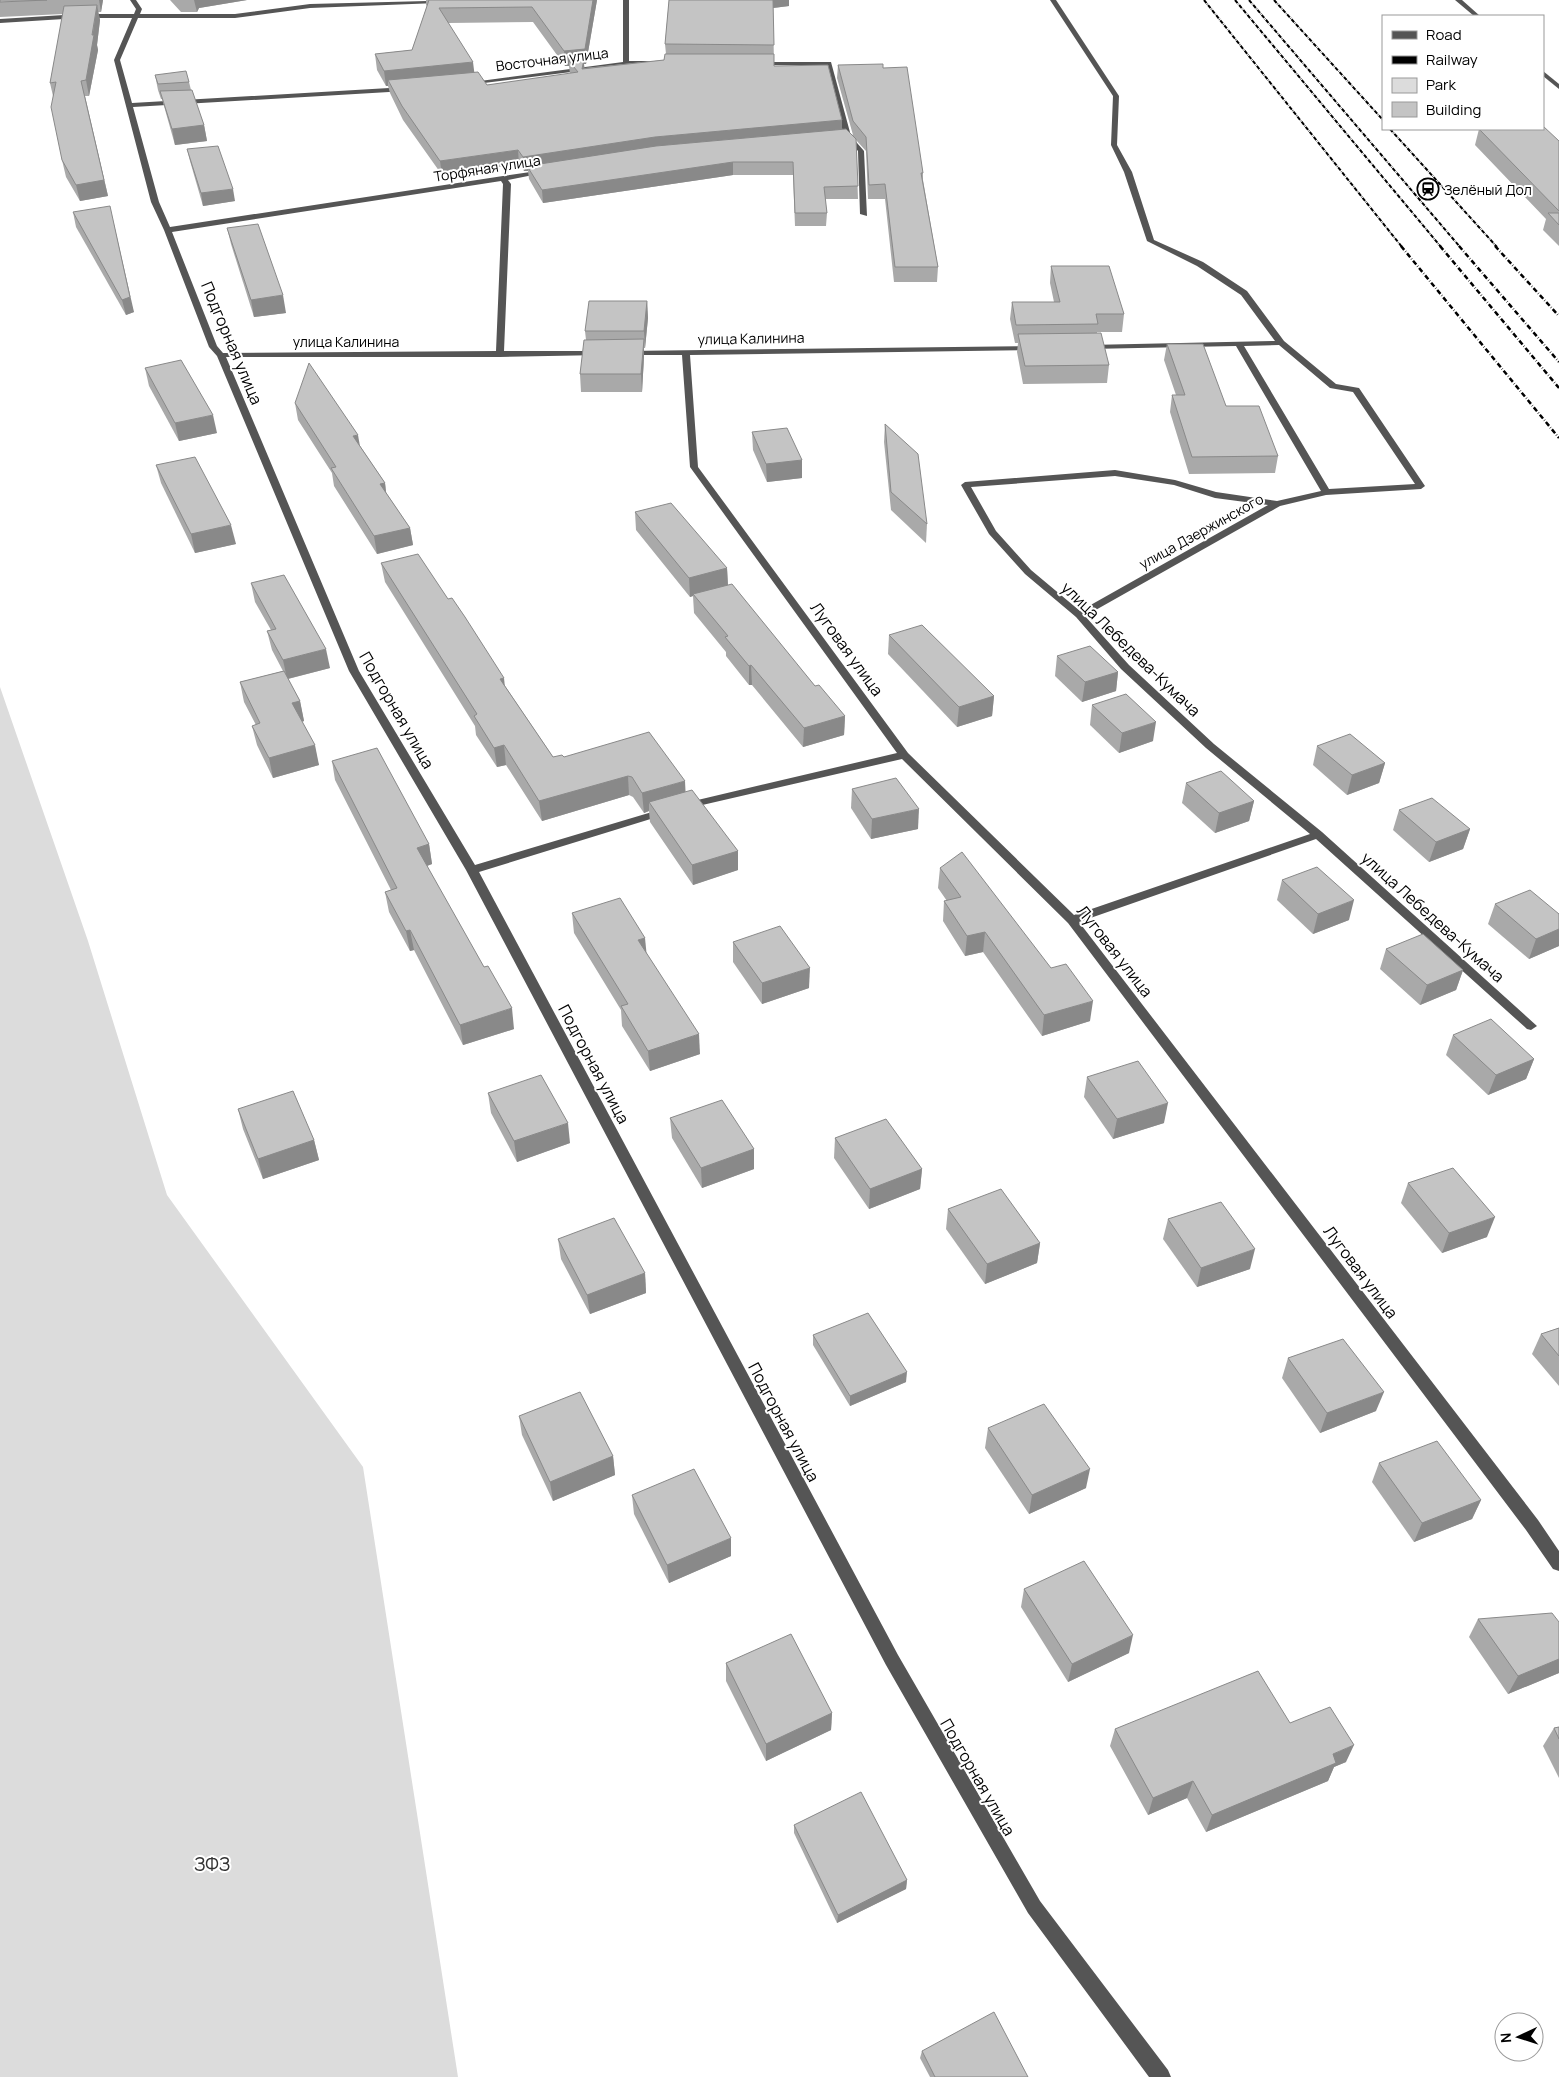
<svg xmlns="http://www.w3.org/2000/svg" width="1559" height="2077" viewBox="0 0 1559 2077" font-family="Manrope,sans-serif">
<rect width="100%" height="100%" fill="#fff"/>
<!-- green -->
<polygon fill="#dcdcdc" points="0,687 88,941 167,1195 363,1467 458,2077 0,2077"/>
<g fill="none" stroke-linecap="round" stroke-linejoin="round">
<!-- minor -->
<g fill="#555" fill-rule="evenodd">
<path d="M 130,0 L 136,0 L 142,9 L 140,14 L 235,14 L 310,4 L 466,0 L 463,2 L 310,8 L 235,18 L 138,18 L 120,60 L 132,103 L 406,87 L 409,89 L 406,91 L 133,107 L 159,202 L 170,227 L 503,176 L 544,170 L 548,172 L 508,180 L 511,184 L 504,351 L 599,351 L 603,353 L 602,355 L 500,357 L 226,357 L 359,671 L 475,865 L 662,809 L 666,808 L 672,811 L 670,813 L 479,872 L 898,1655 L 1040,1901 L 1168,2070 L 1171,2077 L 1149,2077 L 1028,1913 L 886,1665 L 466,870 L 349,671 L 217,356 L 209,347 L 164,230 L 151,202 L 114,60 L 132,18 L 80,18 L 0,23 L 0,19 L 80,14 L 134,14 L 136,9 ZM 501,181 L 503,184 L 496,351 L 223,353 L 217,346 L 172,232 Z"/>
<polygon points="623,0 629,0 629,61 655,61 657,64 626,65 468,85 465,83 623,62"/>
<path d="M 1050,0 L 1056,0 L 1119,96 L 1117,145 L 1132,172 L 1154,240 L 1203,262 L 1247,291 L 1284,341 L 1336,384 L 1359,388 L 1425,486 L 1421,489 L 1326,495 L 1280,506 L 1085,616 L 1129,665 L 1214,744 L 1322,832 L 1537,1026 L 1531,1030 L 1527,1029 L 1316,839 L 1079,922 L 1538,1520 L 1559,1551 L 1559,1571 L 1553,1569 L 1526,1530 L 1068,923 L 902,759 L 685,809 L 679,806 L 685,803 L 897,753 L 690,467 L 682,355 L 629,355 L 625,353 L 626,351 L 1034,346 L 1038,348 L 1037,350 L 690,355 L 698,467 L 908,753 L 1074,915 L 1310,834 L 1206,748 L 1121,669 L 1076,617 L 1025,574 L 989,534 L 961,485 L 965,482 L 1115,470 L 1175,480 L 1216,492 L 1277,501 L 1321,491 L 1236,346 L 1089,349 L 1085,347 L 1089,345 L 1275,341 L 1241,295 L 1197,266 L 1147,241 L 1124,172 L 1111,145 L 1113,96 ZM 1279,345 L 1330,388 L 1353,392 L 1415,484 L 1329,489 L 1244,346 ZM 1115,476 L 1174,485 L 1215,498 L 1268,505 L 1080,611 L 1031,570 L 996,531 L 971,487 Z"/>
<polygon points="1455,0 1462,0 1480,16 1474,16"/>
<polygon points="755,62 831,62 851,136 864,151 867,216 860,214 858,151 847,139 841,138 844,136 826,65 757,65"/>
<polygon points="1543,71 1559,84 1559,89 1543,76"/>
</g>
<!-- rail-far1 -->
<g stroke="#000" stroke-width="2" stroke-dasharray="4 1 0.5 1" stroke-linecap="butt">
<polyline points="1204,0 1402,247"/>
<polyline points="1235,0 1441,247"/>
<polyline points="1249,0 1460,247"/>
<polyline points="1274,0 1383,120"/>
<polyline points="1390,129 1497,247"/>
</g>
<!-- rail -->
<g stroke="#000" stroke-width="2.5" stroke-dasharray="5 2 0.5 2" stroke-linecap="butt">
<polyline points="1401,246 1559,438"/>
<polyline points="1440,246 1559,388"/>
<polyline points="1459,246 1559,362"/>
<polyline points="1495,246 1559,316"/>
</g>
</g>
<!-- wall -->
<g fill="#a9a9a9" fill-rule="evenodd">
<polygon points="0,0 103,0 101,12 98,12 100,20 97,45 98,50 89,96 85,96 108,196 80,201 66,177 62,160 53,96 50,83 63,14 0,17"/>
<polygon points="170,0 247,0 199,8 197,12 181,12"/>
<path d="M 426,0 L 597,0 L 586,64 L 584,64 L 584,68 L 664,60 L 666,54 L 665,44 L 669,0 L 789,0 L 789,6 L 773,8 L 774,66 L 842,120 L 842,129 L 853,135 L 837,78 L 838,65 L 883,68 L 923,173 L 923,180 L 938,267 L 937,282 L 894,282 L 885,199 L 868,199 L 866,151 L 856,140 L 858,199 L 825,199 L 827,213 L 826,226 L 795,226 L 793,175 L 733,175 L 543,203 L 529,179 L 528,171 L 524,171 L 519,164 L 442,175 L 403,120 L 390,93 L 388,86 L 386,86 L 377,70 L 375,54 L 412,50 L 427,6 L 426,5 ZM 533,22 L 565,66 L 569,66 L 570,74 L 487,85 L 474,72 L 448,23 Z"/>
<polygon points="155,75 189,82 191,90 204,125 207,141 175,145 162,99 161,99 158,90"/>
<polygon points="1479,129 1559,141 1559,246 1543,230 1546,219 1475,145"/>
<polygon points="187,149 235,201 203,206 190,161"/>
<polygon points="73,212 134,312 126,315 76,227"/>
<polygon points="227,228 286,313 254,317 231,244"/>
<polygon points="1051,266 1124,314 1122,332 1097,332 1097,333 1109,365 1107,383 1023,384 1017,352 1018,343 1015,343 1010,319 1012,302 1054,302 1050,283"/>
<polygon points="647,301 648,318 645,348 644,348 644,357 642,392 581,392 580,374 586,340 585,331"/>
<polygon points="1167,344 1226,406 1278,456 1275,473 1189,474 1170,412 1172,395 1176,395 1164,360"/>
<polygon points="145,368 217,433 179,441 149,386"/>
<polygon points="295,403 360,446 385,483 386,493 410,528 413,545 377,554 334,486 332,473 298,420"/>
<polygon points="885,424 927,524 926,543 891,510 884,442"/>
<polygon points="752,432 802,460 802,478 767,482 753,450"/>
<polygon points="156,465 236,544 195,553 161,483"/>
<polygon points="635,512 727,568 728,585 815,686 845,716 844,735 803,747 752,685 749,685 726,656 726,652 694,613 693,596 690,597 636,530"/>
<polygon points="381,563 505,686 553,757 564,757 686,792 738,851 738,870 693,885 650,822 649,811 644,813 633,797 629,795 542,821 506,765 497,767 476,735 475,726 385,582"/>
<polygon points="251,583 330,668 288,679 300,701 304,721 302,722 319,765 273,778 257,745 252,726 256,725 244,702 240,682 283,671 272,650 267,631 271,630 255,602"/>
<polygon points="889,635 994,696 992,716 957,727 888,654"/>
<polygon points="1057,656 1118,672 1116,691 1082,702 1055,676"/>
<polygon points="1092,705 1153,741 1119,753 1090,725"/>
<polygon points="1317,746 1385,763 1379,783 1347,795 1313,765"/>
<polygon points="332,761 429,844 432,864 427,866 514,1029 463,1045 414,950 410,951 389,912 385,892 391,890 335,780"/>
<polygon points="1186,783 1254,801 1249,821 1215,833 1182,803"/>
<polygon points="852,789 918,829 871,839 851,808"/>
<polygon points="1399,810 1470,829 1463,849 1429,862 1393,830"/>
<polygon points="940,868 1090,1021 1042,1036 983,952 965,956 943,921 944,901 947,901 938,888"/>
<polygon points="1282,880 1349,920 1313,934 1277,900"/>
<polygon points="1495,904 1559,914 1559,946 1529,959 1488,924"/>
<polygon points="572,913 646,953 700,1054 650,1071 622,1026 621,1010 574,933"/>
<polygon points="733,942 809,988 762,1004 733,962"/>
<polygon points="1386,949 1463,970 1456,990 1420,1005 1380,969"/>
<polygon points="1453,1035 1534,1059 1526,1079 1488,1095 1446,1055"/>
<polygon points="1087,1077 1164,1123 1113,1139 1084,1097"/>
<polygon points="488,1093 570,1143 517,1162 491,1113"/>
<polygon points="238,1109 314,1140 319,1160 263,1179 243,1129"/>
<polygon points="670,1118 754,1149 754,1169 702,1188 672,1138"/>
<polygon points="835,1138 922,1169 920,1189 869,1209 834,1158"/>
<polygon points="1408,1183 1487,1237 1442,1253 1401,1203"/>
<polygon points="948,1209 1040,1243 1037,1263 985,1284 946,1229"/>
<polygon points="1168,1219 1250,1269 1197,1287 1163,1239"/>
<polygon points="558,1239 645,1273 646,1293 590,1314 561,1259"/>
<polygon points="1559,1328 1559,1386 1532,1354 1541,1334"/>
<polygon points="813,1335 906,1382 850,1406 813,1345"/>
<polygon points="1288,1358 1376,1411 1320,1433 1282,1378"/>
<polygon points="519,1416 613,1456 615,1475 553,1501 522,1435"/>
<polygon points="988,1428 1086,1488 1029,1514 985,1448"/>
<polygon points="1379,1463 1481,1500 1472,1519 1414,1542 1372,1482"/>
<polygon points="632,1495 731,1556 669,1583 634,1514"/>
<polygon points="1024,1589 1129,1653 1068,1682 1021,1607"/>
<polygon points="1478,1619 1559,1622 1559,1673 1508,1694 1469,1637"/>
<polygon points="726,1663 832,1713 831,1730 766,1761 726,1681"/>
<polygon points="1290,1723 1346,1762 1334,1767 1328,1781 1206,1832 1187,1798 1148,1815 1110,1746 1115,1729"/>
<polygon points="1559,1727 1559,1778 1543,1746 1554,1728"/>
<polygon points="794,1825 907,1880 906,1889 837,1923 794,1833"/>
<polygon points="922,2051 1028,2077 930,2077 920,2058"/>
</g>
<!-- shaded-wall -->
<g fill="#898989">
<polygon points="99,0 103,0 101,12"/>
<polygon points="194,0 247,0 199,8 197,12"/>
<polygon points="593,0 597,0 586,64 584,64 585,72 582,69 569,61 569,66 565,66 564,51"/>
<polygon points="773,0 789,0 789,6 773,8"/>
<polygon points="97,5 100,20 97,45 98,50 89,96 86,80"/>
<polygon points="473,62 475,78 388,80 388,86 386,86 384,71"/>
<polygon points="81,81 108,196 80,201 76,185"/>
<polygon points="842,120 842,133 527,166 528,171 524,171 523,157 655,137"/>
<polygon points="204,125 207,141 175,145 172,129"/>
<polygon points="518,150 519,164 442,175 440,161"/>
<polygon points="733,162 733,175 543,203 542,190"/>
<polygon points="233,189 235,201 203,206 201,193"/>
<polygon points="113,220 134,312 126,315 122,300"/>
<polygon points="283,295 286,313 254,317 251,300"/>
<polygon points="647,301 648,318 645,348 644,331"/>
<polygon points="644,339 644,357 642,392 641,374"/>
<polygon points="213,415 217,433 179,441 175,423"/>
<polygon points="358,435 361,452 353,436"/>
<polygon points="802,460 802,478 767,482 766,464"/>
<polygon points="385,483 387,500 380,484"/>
<polygon points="231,525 236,544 195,553 191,534"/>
<polygon points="410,528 413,545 377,554 374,536"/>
<polygon points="727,568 728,587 693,594 693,596 690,597 689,578"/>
<polygon points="326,649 330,668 287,679 283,660"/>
<polygon points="751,665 752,685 749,685 749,666"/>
<polygon points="1118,672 1116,691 1082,702 1085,682"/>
<polygon points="504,678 506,697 500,679"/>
<polygon points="994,696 992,716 957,727 959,707"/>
<polygon points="300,701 304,721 296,723 292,703"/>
<polygon points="845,716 844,735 803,747 804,728"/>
<polygon points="1156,722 1153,741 1119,753 1122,733"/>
<polygon points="315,745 319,765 273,778 269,758"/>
<polygon points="504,745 506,765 497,767 494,748"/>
<polygon points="1385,763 1379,783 1347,795 1352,775"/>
<polygon points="628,776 629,795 542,821 539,801"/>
<polygon points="685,781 686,801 649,802 649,811 644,813 642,793"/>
<polygon points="1254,801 1249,821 1215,833 1219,813"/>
<polygon points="919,809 918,829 871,839 872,819"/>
<polygon points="1470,829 1463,849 1429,862 1436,842"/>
<polygon points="429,844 432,864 421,868 417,848"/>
<polygon points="738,851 738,870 693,885 692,865"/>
<polygon points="1354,900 1349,920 1313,934 1318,914"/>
<polygon points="1559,929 1559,946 1529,959 1536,939"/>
<polygon points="410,930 414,950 410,951 406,931"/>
<polygon points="985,932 983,952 965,956 967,936"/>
<polygon points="645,938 647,958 638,940"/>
<polygon points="810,968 809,988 762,1004 762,983"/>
<polygon points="1463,970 1456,990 1420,1005 1427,985"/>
<polygon points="1093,1001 1090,1021 1042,1036 1044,1015"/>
<polygon points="512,1008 514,1029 463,1045 460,1025"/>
<polygon points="699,1034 700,1054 650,1071 648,1051"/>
<polygon points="1534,1059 1526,1079 1488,1095 1496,1075"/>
<polygon points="1168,1103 1164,1123 1113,1139 1117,1119"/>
<polygon points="568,1123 570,1143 517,1162 514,1141"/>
<polygon points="314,1140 319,1160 263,1179 258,1159"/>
<polygon points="754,1149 754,1169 702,1188 701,1168"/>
<polygon points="922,1169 920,1189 869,1209 870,1189"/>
<polygon points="1495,1217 1487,1237 1442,1253 1449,1233"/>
<polygon points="1040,1243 1037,1263 985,1284 987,1264"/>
<polygon points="1255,1249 1250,1269 1197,1287 1201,1268"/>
<polygon points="645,1273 646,1293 590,1314 587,1295"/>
<polygon points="907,1372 906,1382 850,1406 850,1396"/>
<polygon points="1384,1392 1376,1411 1320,1433 1327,1413"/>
<polygon points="613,1456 615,1475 553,1501 550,1482"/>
<polygon points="1090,1469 1086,1488 1029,1514 1032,1495"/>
<polygon points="1481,1500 1472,1519 1414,1542 1422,1523"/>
<polygon points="731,1538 731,1556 669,1583 667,1565"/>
<polygon points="1133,1635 1129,1653 1068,1682 1072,1664"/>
<polygon points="1559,1659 1559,1673 1508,1694 1518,1676"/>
<polygon points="832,1713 831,1730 766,1761 766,1744"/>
<polygon points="1354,1745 1346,1762 1334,1767 1328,1781 1206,1832 1212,1815 1333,1754"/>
<polygon points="1193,1781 1187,1798 1148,1815 1153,1798"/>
<polygon points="907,1880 906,1889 837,1923 838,1915"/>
</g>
<!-- building -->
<g fill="#c4c4c4" stroke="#898989">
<polygon points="0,0 47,0 0,2"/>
<polygon points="429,0 593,0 585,49 564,51 532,7 439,8 473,62 384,71 375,54 412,50"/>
<polygon points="669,0 773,0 774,45 665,44"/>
<polygon points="97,5 92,35 94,35 86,80 81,81 104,180 76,185 62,160 51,107 56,82 50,83 64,6"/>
<polygon points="665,54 774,54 774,66 828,65 842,120 655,137 523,157 518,150 440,161 402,106 388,80 478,72 487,85 578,72 569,61 584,59 582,69 664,60"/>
<polygon points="883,64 883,68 907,67 923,173 921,173 938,267 895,267 885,184 869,185 866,137 853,121 838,65"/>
<polygon points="186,71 189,82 158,84 155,75"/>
<polygon points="192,90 204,125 172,129 160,91"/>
<polygon points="1543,126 1559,141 1559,211 1479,129 1543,129"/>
<polygon points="846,129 856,139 858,186 824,187 827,213 795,213 793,162 733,162 542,190 527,166 656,146"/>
<polygon points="218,146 233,189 201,193 187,149"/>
<polygon points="110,206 130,297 122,300 73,212"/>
<polygon points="1548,213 1559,213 1559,225"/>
<polygon points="258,224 283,295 251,300 227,228"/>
<polygon points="1051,266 1109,266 1124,314 1096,314 1098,324 1016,325 1012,302 1060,302"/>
<polygon points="589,301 647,301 644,331 585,331"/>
<polygon points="1101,333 1109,365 1025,366 1018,334"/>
<polygon points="644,339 641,374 580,374 584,340"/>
<polygon points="1167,344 1203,344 1226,406 1259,406 1278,456 1192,457 1172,395 1185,395"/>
<polygon points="181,360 213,415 175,423 145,368"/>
<polygon points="309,363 358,435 353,436 385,483 380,484 410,528 374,536 331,468 336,467 295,403"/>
<polygon points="885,424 918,454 927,524 891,492"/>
<polygon points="787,428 802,460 766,464 752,432"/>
<polygon points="195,457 231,525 191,534 156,465"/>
<polygon points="671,503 727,568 689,578 635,512"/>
<polygon points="418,554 448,599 452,598 465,617 504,678 500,679 553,757 562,755 564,757 649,732 685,781 642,793 632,777 628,776 539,801 504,745 494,748 474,716 477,714 381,563"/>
<polygon points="284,575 326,649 283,660 267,631 276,629 251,583"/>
<polygon points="732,584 815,686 819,685 845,716 804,728 751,665 749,666 725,637 728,636 693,594"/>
<polygon points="922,625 994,696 959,707 889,635"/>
<polygon points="1090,646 1118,672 1085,682 1057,656"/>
<polygon points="284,671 300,701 292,703 315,745 269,758 252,726 260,723 240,682"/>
<polygon points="1126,694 1156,722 1122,733 1092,705"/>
<polygon points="1350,734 1385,763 1352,775 1317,746"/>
<polygon points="377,748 429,844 417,848 484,967 488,966 512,1008 460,1025 410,930 406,931 385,892 397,888 332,761"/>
<polygon points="1221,771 1254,801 1219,813 1186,783"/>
<polygon points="896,778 919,809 872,819 852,789"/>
<polygon points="692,790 738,851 692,865 649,802"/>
<polygon points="1432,798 1470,829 1436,842 1399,810"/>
<polygon points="962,852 1051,968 1066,964 1093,1001 1044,1015 985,932 967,936 944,901 961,897 940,868"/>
<polygon points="1317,867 1354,900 1318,914 1282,880"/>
<polygon points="1530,890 1559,914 1559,929 1536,939 1495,904"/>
<polygon points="620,898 645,938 638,940 699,1034 648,1051 621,1006 628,1004 572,913"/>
<polygon points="780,926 810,968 762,983 733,942"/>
<polygon points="1423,934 1463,970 1427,985 1386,949"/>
<polygon points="1491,1019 1534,1059 1496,1075 1453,1035"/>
<polygon points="1138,1061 1168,1103 1117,1119 1087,1077"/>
<polygon points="541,1075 568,1123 514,1141 488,1093"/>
<polygon points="293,1091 314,1140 258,1159 238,1109"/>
<polygon points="722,1100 754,1149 701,1168 670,1118"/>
<polygon points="886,1119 922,1169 870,1189 835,1138"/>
<polygon points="1453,1168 1495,1217 1449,1233 1408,1183"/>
<polygon points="1001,1189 1040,1243 987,1264 948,1209"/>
<polygon points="1221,1202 1255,1249 1201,1268 1168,1219"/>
<polygon points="614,1218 645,1273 587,1295 558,1239"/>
<polygon points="868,1313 907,1372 850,1396 813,1335"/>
<polygon points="1559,1328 1559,1356 1541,1334"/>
<polygon points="1343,1339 1384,1392 1327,1413 1288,1358"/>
<polygon points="580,1392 613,1456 550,1482 519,1416"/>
<polygon points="1044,1404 1090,1469 1032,1495 988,1428"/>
<polygon points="1437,1441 1481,1500 1422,1523 1379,1463"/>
<polygon points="694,1469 731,1538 667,1565 632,1495"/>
<polygon points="1084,1561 1133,1635 1072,1664 1024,1589"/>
<polygon points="1552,1613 1559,1622 1559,1659 1518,1676 1478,1619"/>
<polygon points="791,1634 832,1713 766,1744 726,1663"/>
<polygon points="1258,1671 1290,1723 1330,1707 1354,1745 1333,1754 1336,1763 1212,1815 1193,1781 1153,1798 1115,1729"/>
<polygon points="1559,1727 1559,1739 1554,1728"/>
<polygon points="861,1792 907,1880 838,1915 794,1825"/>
<polygon points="994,2012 1028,2077 935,2077 922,2051"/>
</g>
<!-- icons -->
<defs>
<g id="station-ring" transform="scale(1.125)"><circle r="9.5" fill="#fff" stroke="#000" stroke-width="1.5"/><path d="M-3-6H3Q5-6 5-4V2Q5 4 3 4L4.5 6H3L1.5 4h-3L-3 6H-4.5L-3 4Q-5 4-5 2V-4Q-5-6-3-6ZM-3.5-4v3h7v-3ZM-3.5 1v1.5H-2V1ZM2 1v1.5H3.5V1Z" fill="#000"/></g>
</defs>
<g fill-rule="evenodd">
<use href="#station-ring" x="1428" y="189"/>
</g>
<g text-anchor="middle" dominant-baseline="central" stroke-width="4" stroke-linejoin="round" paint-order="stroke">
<!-- far-street labels -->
<g font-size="14" fill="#000" stroke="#fff">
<text transform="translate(552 59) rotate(-7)">Восточная улица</text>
<text transform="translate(487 168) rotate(-9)">Торфяная улица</text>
<text transform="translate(751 338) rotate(-1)">улица Калинина</text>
<text x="346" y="341">улица Калинина</text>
<text transform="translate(1201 531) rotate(-29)">улица Дзержинского</text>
</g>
<!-- far-poi labels -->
<g font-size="14" fill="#000" stroke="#fff" text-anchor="start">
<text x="1444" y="189">Зелёный Дол</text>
</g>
<!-- street labels -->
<g font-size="16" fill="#000" stroke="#fff">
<text transform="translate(232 343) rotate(67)">Подгорная улица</text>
<text transform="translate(847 649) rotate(54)">Луговая улица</text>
<text transform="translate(1131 649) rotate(44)">улица Лебедева-Кумача</text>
<text transform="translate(397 710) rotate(60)">Подгорная улица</text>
<text transform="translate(1433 917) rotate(42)">улица Лебедева-Кумача</text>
<text transform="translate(1115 951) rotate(52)">Луговая улица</text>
<text transform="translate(594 1064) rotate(62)">Подгорная улица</text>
<text transform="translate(1361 1272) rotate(53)">Луговая улица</text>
<text transform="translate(784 1422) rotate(62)">Подгорная улица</text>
<text transform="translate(978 1777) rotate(60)">Подгорная улица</text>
</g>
<!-- near-park labels -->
<g font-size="19" fill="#333" stroke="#fff">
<text x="212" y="1864">ЗФЗ</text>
</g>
</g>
<!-- legend -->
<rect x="1382" y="15" width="162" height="115" fill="#ffffff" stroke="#999999"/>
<rect x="1392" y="31" width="25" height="8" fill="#555555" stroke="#999999"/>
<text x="1426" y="40" font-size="15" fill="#000000">Road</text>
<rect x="1392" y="56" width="25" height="8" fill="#000000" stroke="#999999"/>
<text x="1426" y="65" font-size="15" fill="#000000">Railway</text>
<rect x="1392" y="78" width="25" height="15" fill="#dcdcdc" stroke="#999999"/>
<text x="1426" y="90" font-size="15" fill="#000000">Park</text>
<rect x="1392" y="102" width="25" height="15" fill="#c4c4c4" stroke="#999999"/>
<text x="1426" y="115" font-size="15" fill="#000000">Building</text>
<!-- north arrow -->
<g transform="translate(1519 2037) rotate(266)"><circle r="24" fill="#ffffff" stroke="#999999"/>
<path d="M0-4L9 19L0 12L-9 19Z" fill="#000000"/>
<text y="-8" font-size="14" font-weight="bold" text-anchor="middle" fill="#000000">N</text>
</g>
</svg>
